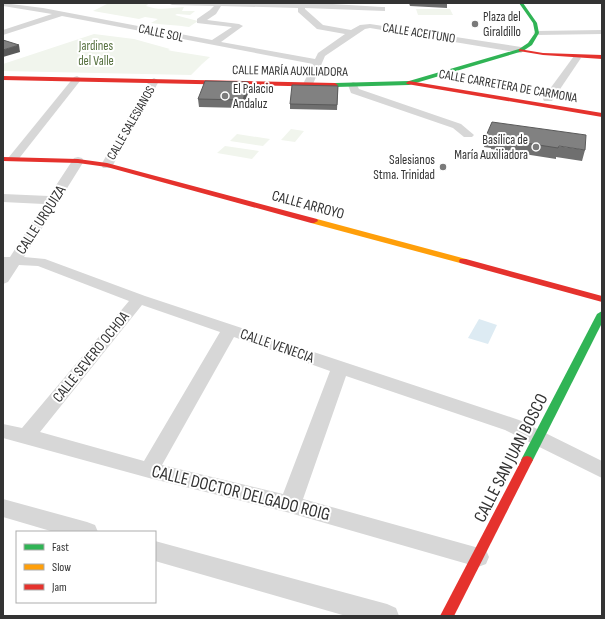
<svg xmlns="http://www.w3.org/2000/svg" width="605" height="619" viewBox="0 0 605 619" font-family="'Sofia Sans Condensed',sans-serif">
<rect width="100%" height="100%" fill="#fff"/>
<!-- green -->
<g fill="#f1f5ed">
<path d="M 109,3 L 149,3 L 146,6 C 160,11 169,8 184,7 L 182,11 L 195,11 L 190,15 L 177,14 L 175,15 L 198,21 L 189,27 C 176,25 164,25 151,23 L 158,19 L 145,17 L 139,19 L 93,11 Z"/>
<polygon points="416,9 450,9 453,15 418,15"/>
<polygon points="94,34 134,39 170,49 168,50 172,51 210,57 202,64 191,75 3,71 3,64"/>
<polygon points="291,129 304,131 295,142 281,140"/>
<polygon points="237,134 270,139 263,146 230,141"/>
<polygon points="225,146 259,151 252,159 217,153"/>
</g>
<!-- water -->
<polygon fill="#ddebf3" points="479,319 497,325 488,344 468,338"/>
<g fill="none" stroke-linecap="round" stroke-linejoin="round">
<!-- street -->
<g fill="#d7d7d7" fill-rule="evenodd">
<path d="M 3,3 L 43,8 L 212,40 L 232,27 L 197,23 L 197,19 L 210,10 L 214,6 L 172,5 L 168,3 L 316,3 L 382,7 L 385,7 L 385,11 L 305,8 L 305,9 L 323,25 L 351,30 L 360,25 L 370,24 L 521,47 L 525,50 L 521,53 L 370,28 L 365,29 L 325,56 L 313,84 L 308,87 L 303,84 L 313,64 L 62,16 L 3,35 L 3,30 L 52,14 L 3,6 ZM 221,6 L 298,8 L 298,12 L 317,29 L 345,34 L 318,53 L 315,59 L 221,42 L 243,26 L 239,24 L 207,20 L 216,14 Z"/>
<polygon points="602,30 602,34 537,35 533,33 537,31"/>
<polygon points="577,55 581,58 552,101 544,101 543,99 544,97 574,56"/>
<polygon points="77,76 82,79 80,81 17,161 9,161 7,159 9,157 74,77"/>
<polygon points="154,78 159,81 113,165 111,168 103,168 101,165 149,81"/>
<polygon points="353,82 356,83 359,89 461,124 474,135 472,137 464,137 453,128 351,93 348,85"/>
<path d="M 78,157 L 82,158 L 84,161 L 24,257 L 45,259 L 145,296 L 519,420 L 602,461 L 602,478 L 505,430 L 346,376 L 303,499 L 486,550 L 489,557 L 486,564 L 478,567 L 290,513 L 149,478 L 3,438 L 3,424 L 22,428 L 129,301 L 38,266 L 19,265 L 8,282 L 3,284 L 4,265 L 3,265 L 3,257 L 10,257 L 44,204 L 3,202 L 3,194 L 49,196 L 74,158 ZM 142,305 L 220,332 L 144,461 L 40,432 ZM 234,337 L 330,371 L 283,494 L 162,465 Z"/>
<polygon points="3,499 87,522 95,525 98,532 54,532 3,517"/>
<polygon points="155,541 387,604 396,608 399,616 346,616 155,561"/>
</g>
<!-- fast -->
<g fill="#30b455" fill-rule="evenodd">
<polygon points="519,3 523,3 537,23 539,33 532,45 523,51 409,85 335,87 332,85 335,83 409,81 519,49 528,43 535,33 533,23"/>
<polygon points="602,311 602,323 533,460 531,463 527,464 523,463 521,460 597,314"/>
</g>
<!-- slow -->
<polygon fill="#ff9f0a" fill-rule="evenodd" points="311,219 317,219 466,259 467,261 466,263 460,263 311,223"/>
<!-- jam -->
<g fill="#e5322d" fill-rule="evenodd">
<polygon points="519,49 543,53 602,55 602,59 543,55 519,51"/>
<polygon points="3,76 335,83 338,85 335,87 3,80"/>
<polygon points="409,81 602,113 602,117 407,84 406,83"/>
<polygon points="3,157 78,159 107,163 317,219 318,221 314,223 311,223 107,167 78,163 3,161"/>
<polygon points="460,259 466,259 602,296 602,302 460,263 459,261"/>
<polygon points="527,456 531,457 533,460 454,616 440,616 523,457"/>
</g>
</g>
<!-- wall -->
<g fill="#6f6f6f">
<polygon points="409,3 447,3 447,8 410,6"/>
<polygon points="248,82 249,90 243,108 199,107 198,99"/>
<polygon points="338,86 337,110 290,109 290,104"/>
<polygon points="486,136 585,150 582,161 556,157 556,159 491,149 491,148 484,147"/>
</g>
<!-- shaded-wall -->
<g fill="#5a5a5a">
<polygon points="19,45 20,52 3,57 3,50"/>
<polygon points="248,82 249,90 243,108 243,100"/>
</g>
<!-- building -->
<g fill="#818181" stroke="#5a5a5a">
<polygon points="3,40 19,45 3,50"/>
<polygon points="205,81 248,82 243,100 198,99"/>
<polygon points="292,85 338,86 337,105 290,104"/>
<polygon points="492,122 586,135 585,150 559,146 558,148 493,138 493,137 486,136"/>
</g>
<!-- markers -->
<g fill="#7a7a7a" stroke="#fff" stroke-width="1.5">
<circle cx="475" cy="24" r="4"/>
<circle cx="225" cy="96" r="4"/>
<circle cx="536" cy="147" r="4"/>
<circle cx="443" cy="167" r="4"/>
</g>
<g text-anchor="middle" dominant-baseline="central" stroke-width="4" stroke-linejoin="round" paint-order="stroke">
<!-- far-poi labels -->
<g font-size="13" fill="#333" stroke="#fff" text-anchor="start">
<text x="483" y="17">Plaza del<tspan x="483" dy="15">Giraldillo</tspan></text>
<text x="233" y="89">El Palacio<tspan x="233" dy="15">Andaluz</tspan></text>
<text x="528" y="140" text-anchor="end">Basílica de<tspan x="528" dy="15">María Auxiliadora</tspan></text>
<text x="435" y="160" text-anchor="end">Salesianos<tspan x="435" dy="15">Stma. Trinidad</tspan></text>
</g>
<!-- far-street labels -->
<g font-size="13" fill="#333" stroke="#fff">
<text transform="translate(161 33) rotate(12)">CALLE SOL</text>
<text transform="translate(419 33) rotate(9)">CALLE ACEITUNO</text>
<text transform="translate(290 71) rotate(1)">CALLE MARÍA AUXILIADORA</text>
<text transform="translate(508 86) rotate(10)">CALLE CARRETERA DE CARMONA</text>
<text transform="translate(131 123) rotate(-60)">CALLE SALESIANOS</text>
</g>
<!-- far-park labels -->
<g font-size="13" fill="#56703f" stroke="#fff">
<text x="96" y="46">Jardines<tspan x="96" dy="15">del Valle</tspan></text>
</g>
<!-- street labels -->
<g font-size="15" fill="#333" stroke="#fff">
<text transform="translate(308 205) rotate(15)">CALLE ARROYO</text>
<text transform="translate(41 220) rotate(-57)">CALLE URQUIZA</text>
<text transform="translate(277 346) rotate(19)">CALLE VENECIA</text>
<text transform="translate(91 357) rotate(-51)">CALLE SEVERO OCHOA</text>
</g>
<!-- near-street labels -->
<g font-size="18" fill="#333" stroke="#fff">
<text transform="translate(511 458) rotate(-63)">CALLE SAN JUAN BOSCO</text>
<text transform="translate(241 493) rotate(14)">CALLE DOCTOR DELGADO ROIG</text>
</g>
</g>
<!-- border -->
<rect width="605" height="619" fill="none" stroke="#333333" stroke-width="8"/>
<!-- legend -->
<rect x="16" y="531" width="140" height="72" fill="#ffffff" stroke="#adadad"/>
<rect x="24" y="544" width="20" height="6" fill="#30b455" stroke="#adadad"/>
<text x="52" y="551" font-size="12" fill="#333333">Fast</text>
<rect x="24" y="564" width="20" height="6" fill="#ff9f0a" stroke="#adadad"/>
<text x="52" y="571" font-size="12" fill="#333333">Slow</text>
<rect x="24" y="584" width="20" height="6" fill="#e5322d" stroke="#adadad"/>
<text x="52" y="591" font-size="12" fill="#333333">Jam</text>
</svg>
